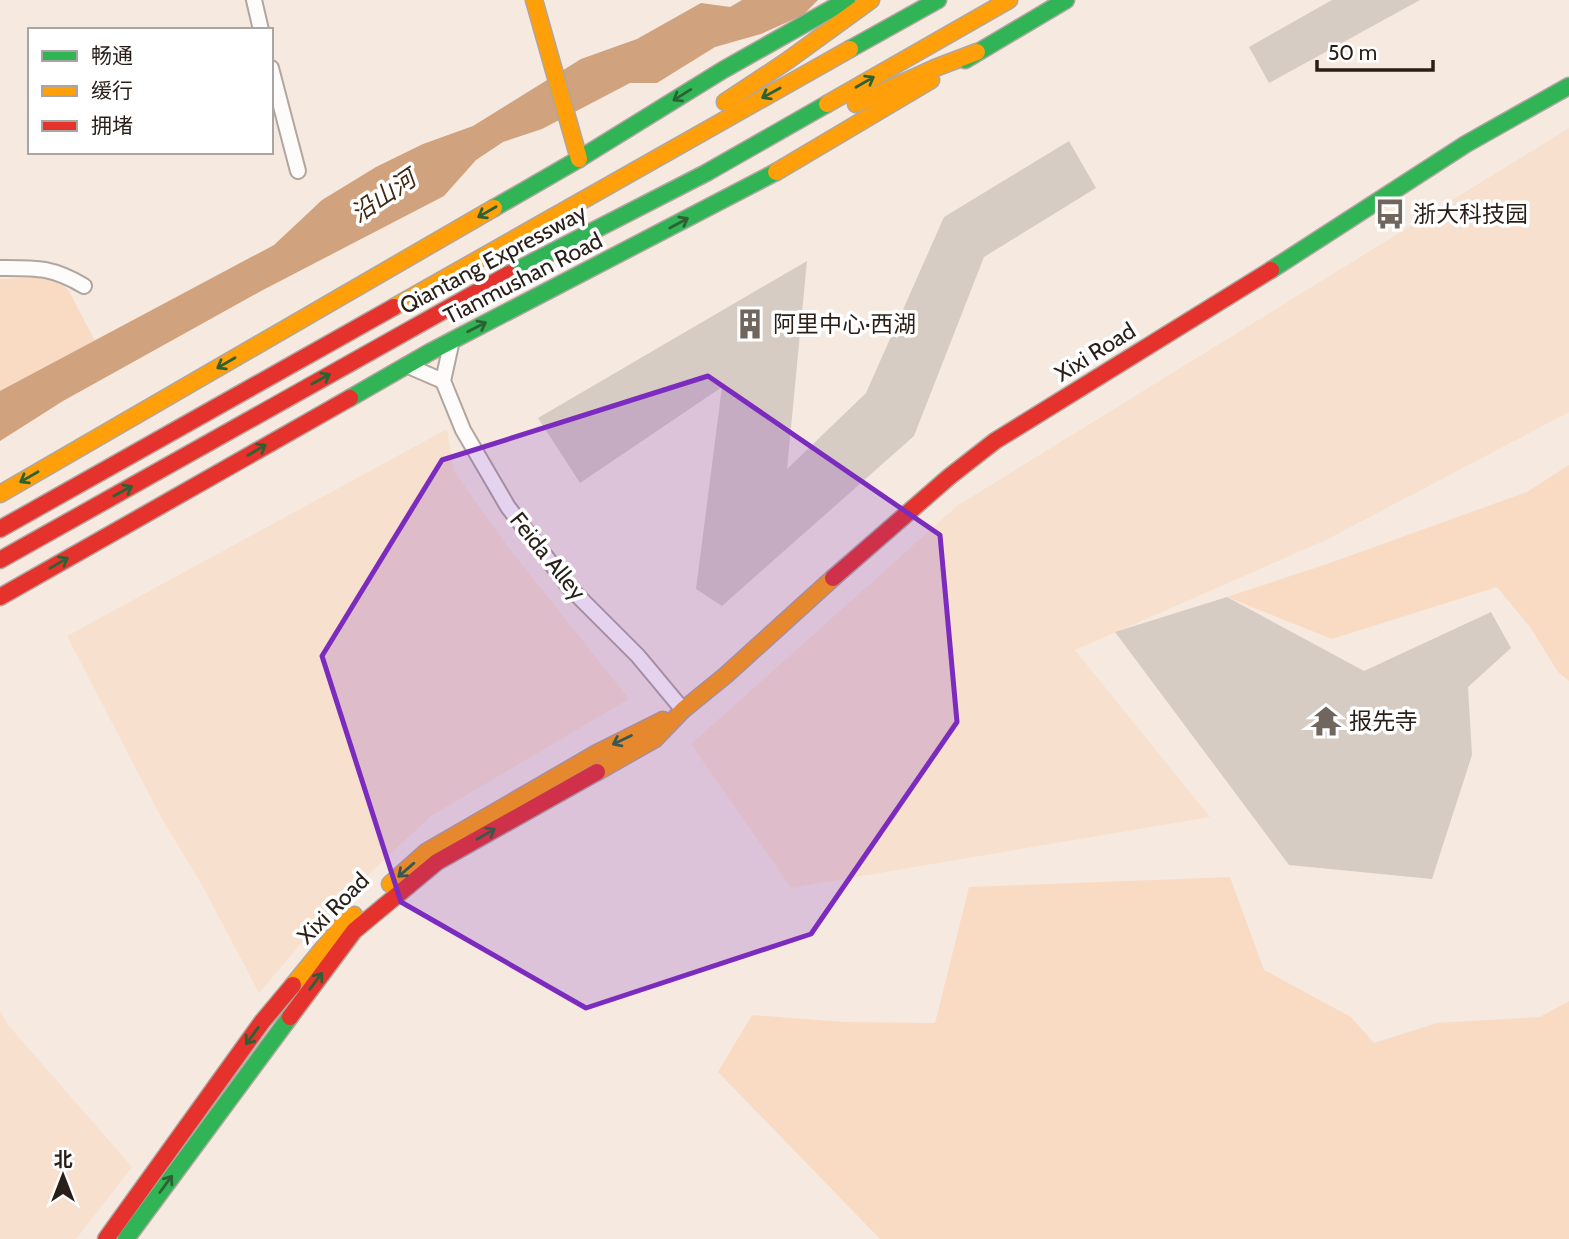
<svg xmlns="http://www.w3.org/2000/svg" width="1569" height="1239" viewBox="0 0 1569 1239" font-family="Cabin,'Noto Sans SC',sans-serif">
<rect width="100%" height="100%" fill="#f6e9e0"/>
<!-- built -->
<g fill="#f8e0ce">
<polygon points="1569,128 1569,412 1326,540 1075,650 1210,817 791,888 691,744 957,506"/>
<polygon points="447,429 454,471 509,548 629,699 431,816 325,915 259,993 202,885 161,817 67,636"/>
<polygon points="0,1011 9,1026 132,1167 76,1239 0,1239"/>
</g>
<!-- green -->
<g fill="#f9dbc4">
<polygon points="43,277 58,280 69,291 99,349 0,398 0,279"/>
<polygon points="1569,465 1569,681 1558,672 1530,627 1497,587 1332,639 1227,597 1327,564 1527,492"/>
<polygon points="1230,877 1264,970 1351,1017 1374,1043 1437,1023 1540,1017 1569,1001 1569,1239 880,1239 718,1072 752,1015 844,1022 935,1023 969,887"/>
</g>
<!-- water -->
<polygon fill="#d0a27e" points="742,0 818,0 803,15 761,34 715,47 657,83 630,83 542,129 503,142 476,160 444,196 261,291 63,401 0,441 0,391 274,245 322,200 376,167 423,144 473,126 581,59 637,39 701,3 730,7"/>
<!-- building -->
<g fill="#d7ccc4">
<polygon points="1332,0 1420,0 1269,83 1249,47"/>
<polygon points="1069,141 1096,188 984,257 914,436 722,606 696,589 722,387 580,483 538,418 807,261 787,469 866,393 944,217"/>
<polygon points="1227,597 1364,671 1491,612 1511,648 1468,687 1472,755 1432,879 1289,865 1115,632"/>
</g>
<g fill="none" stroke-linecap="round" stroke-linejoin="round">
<!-- street casing -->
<g stroke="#b0a69f" stroke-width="18">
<g id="street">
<polyline points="254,0 261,30"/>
<polyline points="271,68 298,171"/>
<path d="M 0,268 C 37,268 52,267 84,286"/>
<polyline points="452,340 443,381 463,430 508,507 569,587 638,656 683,710"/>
<polyline points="406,365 443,381"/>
</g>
</g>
<!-- fast casing -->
<g stroke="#b0a69f" stroke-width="19">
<g id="fast">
<polyline points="850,49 938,0"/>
<polyline points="965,60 1066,0"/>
<polyline points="494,208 579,159 723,70 847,0"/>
<polyline points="1271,270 1466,144 1569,86"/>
<polyline points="509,274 706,173 827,104"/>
<polyline points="350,398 430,352 776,172"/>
<polyline points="126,1239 290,1017"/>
</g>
</g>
<!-- slow casing -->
<g stroke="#b0a69f" stroke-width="19">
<g id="slow">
<polyline points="534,0 579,159"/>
<polyline points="725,102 787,61 871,0"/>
<polyline points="827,104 1009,0"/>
<polyline points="856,104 935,68 977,52"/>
<polyline points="776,172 931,80"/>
<polyline points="394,307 850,49"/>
<polyline points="0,494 494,208"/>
<polyline points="597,772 655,739 683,710 726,675 833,578"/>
<polyline points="390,884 426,852 597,753 663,720"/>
<polyline points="293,985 343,924 354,915"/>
</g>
</g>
<!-- jam casing -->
<g stroke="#b0a69f" stroke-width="19">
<g id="jam">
<polyline points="0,529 394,307"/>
<polyline points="0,560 509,274"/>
<polyline points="833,578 949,477 995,441 1271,270"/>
<polyline points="0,597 350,398"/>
<polyline points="290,1017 354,931 437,862 597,772"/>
<polyline points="106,1239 262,1022 293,985"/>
</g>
</g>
<!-- street -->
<use href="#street" stroke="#fefcfa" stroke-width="14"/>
<!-- fast -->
<use href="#fast" stroke="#30b455" stroke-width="16"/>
<!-- slow -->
<use href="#slow" stroke="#ff9f0a" stroke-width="16"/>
<!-- jam -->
<use href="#jam" stroke="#e5322d" stroke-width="16"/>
</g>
<!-- one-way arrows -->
<defs><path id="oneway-shaft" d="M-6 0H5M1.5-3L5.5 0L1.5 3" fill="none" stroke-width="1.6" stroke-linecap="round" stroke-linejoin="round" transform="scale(1.75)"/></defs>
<g stroke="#2c6233">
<use href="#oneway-shaft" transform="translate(865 82) rotate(-30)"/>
<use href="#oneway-shaft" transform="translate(771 93) rotate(151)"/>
<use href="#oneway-shaft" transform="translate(682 95) rotate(148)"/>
<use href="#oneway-shaft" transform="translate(487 212) rotate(150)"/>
<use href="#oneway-shaft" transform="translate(679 223) rotate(-28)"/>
<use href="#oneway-shaft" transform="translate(477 327) rotate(-27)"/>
<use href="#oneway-shaft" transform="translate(226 363) rotate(150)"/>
<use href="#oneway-shaft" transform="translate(321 379) rotate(-29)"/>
<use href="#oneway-shaft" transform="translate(257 450) rotate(-30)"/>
<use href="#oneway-shaft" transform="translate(29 477) rotate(150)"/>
<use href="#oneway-shaft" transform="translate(123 491) rotate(-29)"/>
<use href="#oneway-shaft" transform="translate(59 563) rotate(-30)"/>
<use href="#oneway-shaft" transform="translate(622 740) rotate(154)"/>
<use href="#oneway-shaft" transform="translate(486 834) rotate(-30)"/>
<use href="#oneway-shaft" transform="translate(406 870) rotate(139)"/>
<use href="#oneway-shaft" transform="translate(316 981) rotate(-53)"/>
<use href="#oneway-shaft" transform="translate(252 1036) rotate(126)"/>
<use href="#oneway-shaft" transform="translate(166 1184) rotate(-54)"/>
</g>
<!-- marked area -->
<path fill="#7b2cbf" fill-opacity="0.2" stroke="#7b2cbf" stroke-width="5" stroke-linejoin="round" d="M 708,376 L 940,535 L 957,722 L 811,934 L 586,1008 L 401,902 L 322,656 L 442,460 Z"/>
<!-- icons -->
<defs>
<g id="bus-bare" transform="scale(2.415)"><path d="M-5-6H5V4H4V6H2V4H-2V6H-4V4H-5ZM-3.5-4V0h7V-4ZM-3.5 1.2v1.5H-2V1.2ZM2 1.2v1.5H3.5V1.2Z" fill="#71665e" stroke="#fff" stroke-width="2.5" paint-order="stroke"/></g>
<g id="building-bare" transform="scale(2.415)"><path d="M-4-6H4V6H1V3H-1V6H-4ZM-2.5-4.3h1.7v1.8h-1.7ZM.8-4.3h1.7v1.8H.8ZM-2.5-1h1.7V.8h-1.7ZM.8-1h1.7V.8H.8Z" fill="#71665e" stroke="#fff" stroke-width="2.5" paint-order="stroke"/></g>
<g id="temple-bare" transform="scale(2.415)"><path d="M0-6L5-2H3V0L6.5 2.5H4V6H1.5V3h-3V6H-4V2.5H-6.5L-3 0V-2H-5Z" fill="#71665e" stroke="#fff" stroke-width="2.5" paint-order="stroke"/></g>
</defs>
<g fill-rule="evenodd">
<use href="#bus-bare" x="1390" y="214"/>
<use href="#building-bare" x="750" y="324"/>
<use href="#temple-bare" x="1326" y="721"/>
</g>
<g text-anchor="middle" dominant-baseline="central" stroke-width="7" stroke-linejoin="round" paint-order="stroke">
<!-- poi labels -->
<g font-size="23" fill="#291f18" stroke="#fff" text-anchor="start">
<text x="1413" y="214">浙大科技园</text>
<text x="773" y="324">阿里中心·西湖</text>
<text x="1349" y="721">报先寺</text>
</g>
<!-- street labels -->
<g font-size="23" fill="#291f18" stroke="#fff">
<text transform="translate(493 259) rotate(-28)">Qiantang Expressway</text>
<text transform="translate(523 278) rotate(-27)">Tianmushan Road</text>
<text transform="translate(1095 352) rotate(-32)">Xixi Road</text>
<text transform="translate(548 556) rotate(51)">Feida Alley</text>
<text transform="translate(333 908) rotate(-45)">Xixi Road</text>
</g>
<!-- water labels -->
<g font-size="24" font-style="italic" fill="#402711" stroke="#fff">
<text transform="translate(383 196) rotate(-34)">沿山河</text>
</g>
</g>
<!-- legend -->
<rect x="28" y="28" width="245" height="126" fill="#ffffff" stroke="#a9a5a3" stroke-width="2"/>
<rect x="42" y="51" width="35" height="10" fill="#30b455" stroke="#a9a5a3" stroke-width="2"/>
<text x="91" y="63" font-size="21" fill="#291f18">畅通</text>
<rect x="42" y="86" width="35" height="10" fill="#ff9f0a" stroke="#a9a5a3" stroke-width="2"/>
<text x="91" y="98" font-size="21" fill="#291f18">缓行</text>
<rect x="42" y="121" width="35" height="10" fill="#e5322d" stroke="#a9a5a3" stroke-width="2"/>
<text x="91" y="133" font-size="21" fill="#291f18">拥堵</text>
<!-- north arrow -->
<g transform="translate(63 1176)" stroke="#ffffff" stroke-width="5" paint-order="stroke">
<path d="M0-5L12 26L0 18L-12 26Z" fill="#291f18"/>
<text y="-10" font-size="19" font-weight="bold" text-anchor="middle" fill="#291f18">北</text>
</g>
<!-- scale -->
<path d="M1317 60v10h116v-10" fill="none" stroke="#291f18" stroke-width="3.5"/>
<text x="1328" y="60" font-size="21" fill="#291f18" stroke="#ffffff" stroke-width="5" paint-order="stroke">50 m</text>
</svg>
